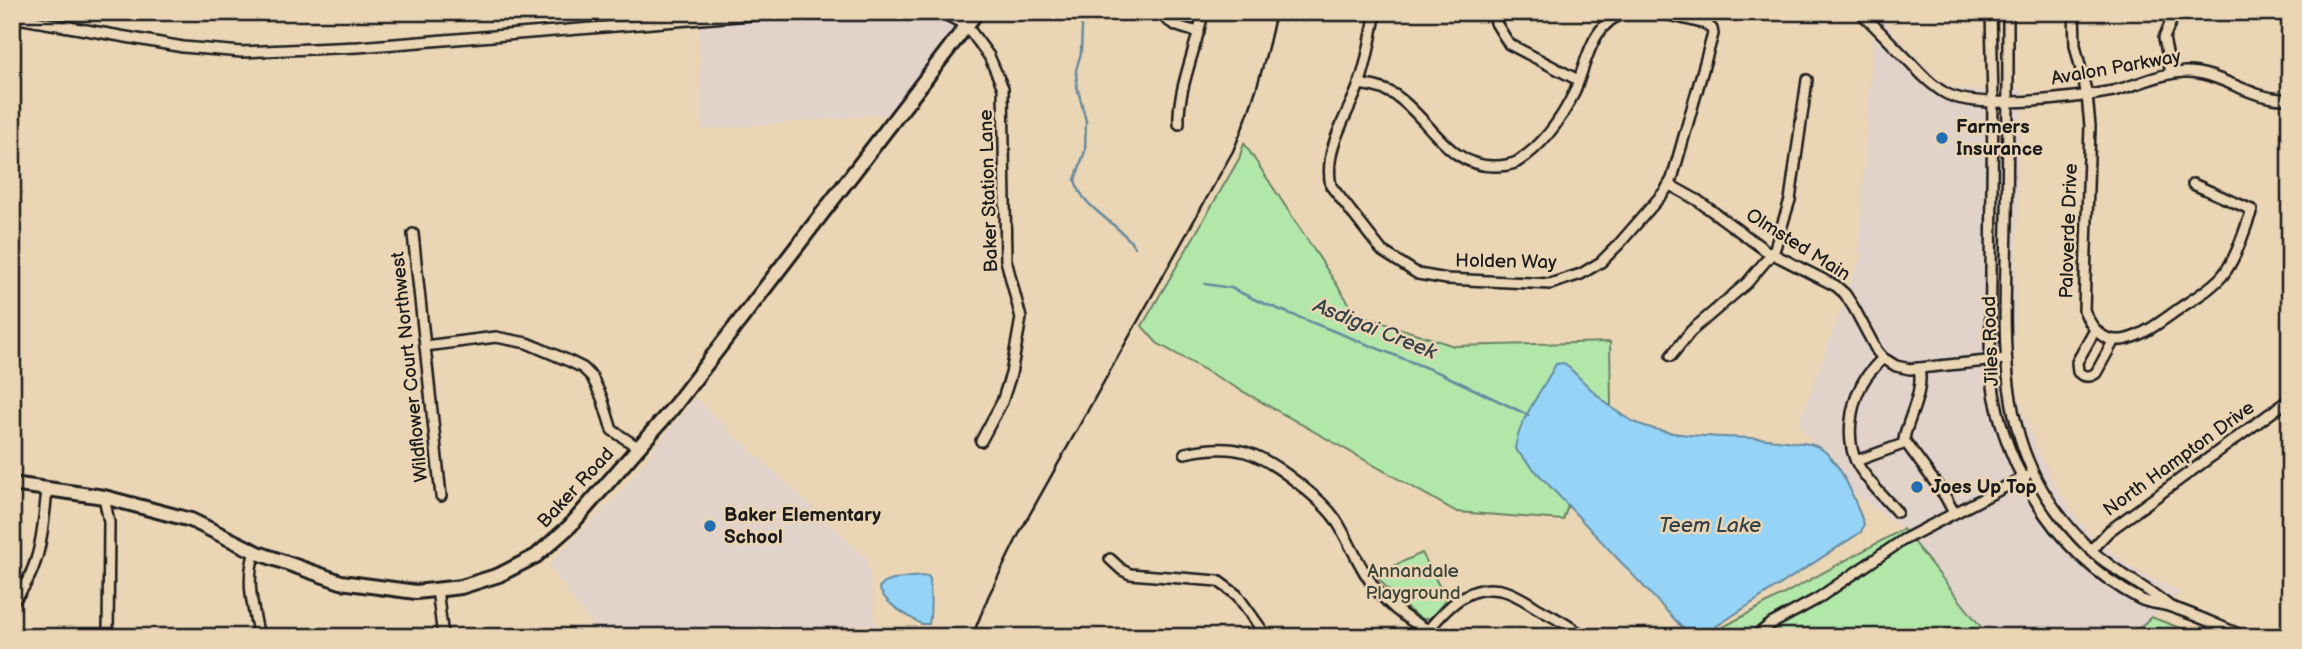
<svg xmlns="http://www.w3.org/2000/svg" width="2302" height="649" viewBox="0 0 2302 649" font-family="'Balsamiq Sans',sans-serif">
<rect width="100%" height="100%" fill="#ead5b4"/>
<filter id="ink" filterUnits="userSpaceOnUse"><feTurbulence type="fractalNoise" baseFrequency=".0143" numOctaves="2"/><feDisplacementMap in="SourceGraphic" scale="14" xChannelSelector="R" yChannelSelector="G"/><feConvolveMatrix kernelMatrix="1 2 1 2 8 2 1 2 1" color-interpolation-filters="sRGB"/></filter>
<g filter="url(#ink)">
<!-- built -->
<g fill="#e1d2ca">
<polygon points="535,12 958,12 969,21 889,114 702,130 699,22 535,26"/>
<polygon points="1875,13 1938,79 1952,88 1966,90 2022,88 2014,356 2015,381 2020,402 2036,444 2055,485 2084,527 2127,565 2180,592 2130,637 1989,637 1903,529 1834,479 1799,423 1861,255 1858,252"/>
<polygon points="695,398 868,559 878,637 600,637 548,565 619,494"/>
</g>
<!-- green -->
<g fill="#b2e7aa" stroke="#678263" stroke-width="2">
<polygon points="1244,143 1356,314 1454,346 1610,342 1611,405 1549,430 1579,474 1563,520 1457,512 1157,343 1142,326 1239,159"/>
<polygon points="1903,529 1989,637 1705,637"/>
<path d="M 1422,553 L 1446,599 C 1441,605 1434,618 1425,619 C 1413,619 1383,584 1375,574 Z"/>
<polygon points="2151,617 2204,637 2130,637"/>
</g>
<!-- water -->
<g fill="#95d4f7" stroke="#658a9f" stroke-width="2">
<path d="M 1564,363 C 1586,383 1611,413 1639,424 C 1688,443 1742,433 1792,442 C 1799,443 1807,443 1813,445 C 1820,447 1827,453 1831,458 C 1847,476 1855,502 1864,524 L 1861,532 L 1709,631 L 1690,636 L 1515,449 C 1518,422 1543,388 1556,364 Z"/>
<path d="M 928,576 L 930,579 C 930,594 932,609 929,624 L 921,624 C 907,615 884,604 879,587 C 890,577 913,577 928,576 Z"/>
</g>
<g fill="none" stroke-linecap="round" stroke-linejoin="round">
<!-- stream -->
<g stroke="#658a9f" stroke-width="2.5">
<path d="M 1079,12 L 1082,27 L 1081,53 L 1076,70 L 1077,86 L 1086,121 L 1085,151 L 1075,180 C 1083,210 1118,222 1135,247"/>
<polyline points="1205,284 1231,288 1258,301 1442,374 1528,415"/>
</g>
<!-- minor casing -->
<g stroke="#1c1c1c" stroke-width="14">
<g id="minor">
<polyline points="940,12 966,25 989,56 1003,88 1006,260 1021,318 1011,374 1002,402 981,441"/>
<path d="M 1159,12 C 1171,26 1182,28 1199,32"/>
<path d="M 1376,12 C 1371,35 1368,60 1360,82 C 1348,116 1323,148 1331,186 L 1382,251 L 1418,274 L 1447,279 L 1550,284 L 1581,274 L 1601,262 L 1619,244 L 1665,191 L 1672,179 L 1713,34 L 1712,29 L 1706,24 L 1657,12"/>
<polyline points="1494,12 1496,23 1509,44 1578,80"/>
<path d="M 1860,12 C 1877,28 1893,45 1909,61 C 1920,73 1931,85 1945,93 C 1977,111 2076,98 2113,91 C 2138,85 2160,73 2185,72 C 2218,71 2246,97 2282,99"/>
<path d="M 1991,12 L 1993,102 L 1990,359 C 1996,457 2052,553 2140,599 C 2150,604 2161,603 2171,607 C 2197,615 2221,627 2246,637"/>
<path d="M 2008,12 C 2008,81 2008,150 2007,219 C 2006,315 1993,423 2053,506 C 2068,527 2086,548 2107,563 C 2127,578 2149,590 2168,605"/>
<path d="M 2074,12 L 2075,45 L 2087,95 L 2090,126 L 2084,310 C 2106,366 2148,331 2180,308 C 2195,298 2212,288 2223,275 C 2237,257 2244,231 2252,210 L 2193,184"/>
<polyline points="12,17 183,47 242,52 358,47 788,12"/>
<polyline points="2171,73 2164,38 2175,12"/>
<path d="M 1359,84 C 1372,86 1384,88 1395,95 C 1430,118 1448,168 1496,166 C 1503,166 1510,165 1517,162 C 1542,146 1561,120 1574,93 C 1587,63 1590,23 1627,12"/>
<path d="M 1179,124 C 1177,90 1197,47 1203,12"/>
<polyline points="1670,185 1697,200 1765,250 1836,286 1845,294 1854,308 1877,351 1883,358 1896,366 1910,369 2006,359"/>
<polyline points="413,234 441,496"/>
<path d="M 2095,330 L 2077,362 L 2078,372 C 2084,377 2089,378 2096,373 L 2114,340"/>
<polyline points="425,346 496,337 527,343 569,361 583,368 592,377 602,398 612,430 639,448"/>
<polyline points="1671,356 1691,331 1747,283 1774,251 1790,200 1807,80"/>
<path d="M 1883,358 C 1875,366 1867,374 1862,384 C 1850,406 1845,442 1858,465 C 1868,482 1884,497 1897,512"/>
<path d="M 1919,368 C 1924,389 1911,413 1905,434 L 1904,440 L 1945,496 L 1954,513"/>
<path d="M 1185,453 C 1235,442 1258,451 1298,483 C 1311,494 1326,505 1336,520 C 1351,544 1361,572 1379,593 C 1388,603 1400,614 1412,621 C 1421,626 1430,630 1439,637"/>
<polyline points="1856,461 1906,443"/>
<polyline points="104,497 109,522 108,637"/>
<polyline points="2091,550 2109,531 2290,399"/>
<path d="M 255,552 C 245,580 253,608 259,637"/>
<polyline points="1110,559 1122,570 1130,574 1218,581 1237,595 1267,637"/>
<polyline points="437,589 443,637"/>
<path d="M 12,602 C 41,572 43,529 47,489"/>
<path d="M 1429,629 C 1449,605 1473,580 1508,592 C 1518,596 1528,602 1537,608 C 1553,617 1570,625 1584,637"/>
<polyline points="1754,637 1771,624 1817,599 1903,540 2026,476"/>
</g>
</g>
<!-- major casing -->
<g stroke="#1c1c1c" stroke-width="18">
<polyline id="major" points="12,484 104,497 191,520 258,553 341,582 416,592 461,587 499,575 536,556 570,526 672,409 977,12"/>
</g>
<!-- minor -->
<use href="#minor" stroke="#ead5b4" stroke-width="9"/>
<!-- major -->
<use href="#major" stroke="#ead5b4" stroke-width="12"/>
<!-- rail -->
<path stroke="#1c1c1c" stroke-width="2.5" d="M 972,637 L 988,597 L 1021,530 L 1233,151 C 1253,106 1266,60 1276,12"/>
</g>
</g>
<!-- markers -->
<g fill="#1f6fb2" stroke="#ead5b4" stroke-width="2.5">
<circle cx="1942" cy="138" r="7"/>
<circle cx="1917" cy="487" r="7"/>
<circle cx="710" cy="526" r="7"/>
</g>
<g text-anchor="middle" dominant-baseline="central" stroke-width="5" stroke-linejoin="round" paint-order="stroke">
<!-- street labels -->
<g font-size="19" fill="#1c1c1c" stroke="#ead5b4">
<text transform="translate(2116 68) rotate(-10)">Avalon Parkway</text>
<text transform="translate(989 191) rotate(-92)">Baker Station Lane</text>
<text transform="translate(2069 231) rotate(-88)">Paloverde Drive</text>
<text transform="translate(1798 245) rotate(32)">Olmsted Main</text>
<text transform="translate(1506 262) rotate(1)">Holden Way</text>
<text transform="translate(1991 341) rotate(-92)">Jiles Road</text>
<text transform="translate(410 367) rotate(-96)">Wildflower Court Northwest</text>
<text transform="translate(2179 459) rotate(-36)">North Hampton Drive</text>
<text transform="translate(576 488) rotate(-47)">Baker Road</text>
</g>
<!-- poi labels -->
<g font-size="19" font-weight="bold" fill="#1c1c1c" stroke="#ead5b4" text-anchor="start">
<text x="1956" y="127">Farmers<tspan x="1956" dy="22">Insurance</tspan></text>
<text x="1931" y="487">Joes Up Top</text>
<text x="724" y="515">Baker Elementary<tspan x="724" dy="22">School</tspan></text>
</g>
<!-- park labels -->
<g font-size="19" fill="#3a4538" stroke="#ead5b4">
<text x="1413" y="571">Annandale<tspan x="1413" dy="22">Playground</tspan></text>
</g>
<!-- water labels -->
<g font-size="21" font-style="italic" fill="#344148" stroke="#ead5b4">
<text transform="translate(1375 329) rotate(22)">Asdigai Creek</text>
<text x="1710" y="525">Teem Lake</text>
</g>
</g>
<!-- margin -->
<rect width="2302" height="649" fill="none" stroke="#ead5b4" stroke-width="42"/>
<rect x="21" y="21" width="2260" height="607" fill="none" stroke="#1c1c1c" stroke-width="2.5" filter="url(#ink)"/>
</svg>
